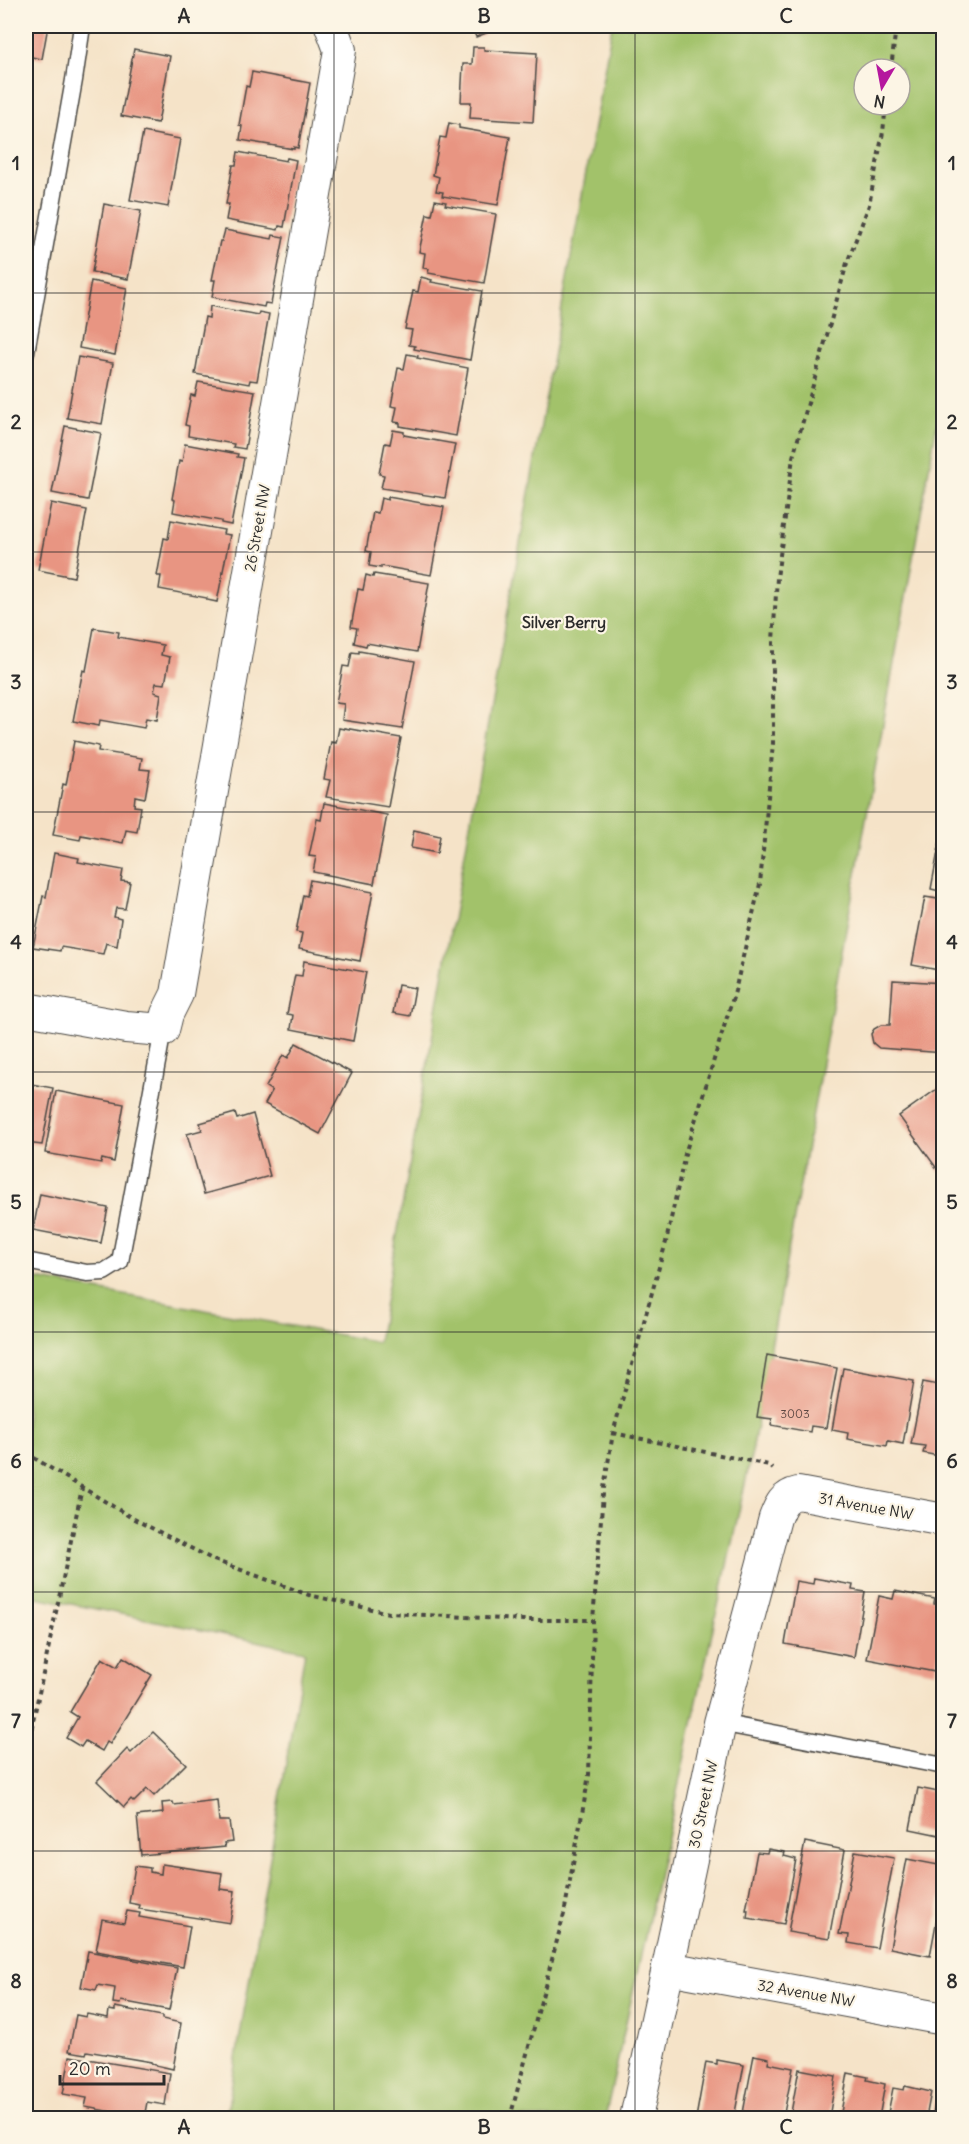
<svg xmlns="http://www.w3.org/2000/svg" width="969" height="2144" viewBox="0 0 969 2144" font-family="Delius,sans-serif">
<rect width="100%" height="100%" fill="#fcf5e5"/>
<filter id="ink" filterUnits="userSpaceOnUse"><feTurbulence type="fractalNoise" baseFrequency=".0167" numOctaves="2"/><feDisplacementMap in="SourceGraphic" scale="12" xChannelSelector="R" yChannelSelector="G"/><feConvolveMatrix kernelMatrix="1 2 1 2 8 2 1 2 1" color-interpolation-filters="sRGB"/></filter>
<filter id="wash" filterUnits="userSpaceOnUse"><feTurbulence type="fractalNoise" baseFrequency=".008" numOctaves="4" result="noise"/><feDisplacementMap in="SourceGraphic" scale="24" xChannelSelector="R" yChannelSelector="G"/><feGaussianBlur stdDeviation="1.35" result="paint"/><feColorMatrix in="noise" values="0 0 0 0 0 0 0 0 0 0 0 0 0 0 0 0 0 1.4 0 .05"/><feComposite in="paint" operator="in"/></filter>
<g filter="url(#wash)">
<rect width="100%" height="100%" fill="#f5e3c8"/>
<!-- green -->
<path fill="#a2c26b" stroke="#66764b" stroke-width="1.5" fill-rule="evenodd" d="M 612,26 L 943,26 L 943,391 L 752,1452 L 605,2118 L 226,2118 L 305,1651 L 26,1595 L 26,1277 L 378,1342 ZM 864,69 L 900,69 L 900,105 L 864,105 Z"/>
<g id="blocks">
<!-- building -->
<g fill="#e89582">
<polygon points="26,26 48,26 42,59 26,56"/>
<polygon points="471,26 504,26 476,37"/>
<polygon points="473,47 484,47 484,50 537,53 533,122 470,118 471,102 461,102 463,64 472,64"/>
<polygon points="134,49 170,56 158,123 121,116"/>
<polygon points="252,72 310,83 298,148 294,147 294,149 240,140 242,126 239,125 246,86 249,87"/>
<polygon points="449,123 459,125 459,128 510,137 498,205 442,196 443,192 436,191 439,177 433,175 440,137 446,138"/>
<polygon points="143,132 180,139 168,207 130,200"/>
<polygon points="238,152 286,161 287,158 296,160 284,227 279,226 278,230 226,220 229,204 226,204 233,165 236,165"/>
<polygon points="435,200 446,202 445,205 496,214 484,283 428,273 429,269 423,268 425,253 419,252 427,214 432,215"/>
<polygon points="104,204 141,211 128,279 92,272"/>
<polygon points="225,230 272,239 273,235 284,237 271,304 265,303 264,307 212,297 215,280 212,280 220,241 222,241"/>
<polygon points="421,277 432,280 431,282 482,291 470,360 414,349 415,346 409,345 412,330 405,329 413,291 418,292"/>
<polygon points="91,281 127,288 115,355 79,348"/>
<polygon points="210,306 258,315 259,312 269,314 257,381 250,380 249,384 195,374 205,317 209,318"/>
<polygon points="407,354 418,356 417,358 468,368 456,436 400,426 400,423 394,422 397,407 391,406 398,368 404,369"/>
<polygon points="78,357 113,363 102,424 67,418"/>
<polygon points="198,382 255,391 245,449 233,447 234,444 188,436 189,426 185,425 191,395 195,396"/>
<polygon points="65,426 101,433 88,500 52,493"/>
<polygon points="393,430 404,432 404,435 455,444 445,498 381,488 384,475 379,474 385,443 390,444"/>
<polygon points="185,444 238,454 237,457 244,458 231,525 221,523 221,521 173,512 175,500 172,499 179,461 182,462"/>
<polygon points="388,497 444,507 431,575 381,566 381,568 369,566 371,552 366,551 373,512 378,513 381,498 388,500"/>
<polygon points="51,503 87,510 74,577 38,570"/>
<polygon points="171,520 224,530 223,534 230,535 217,602 207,600 207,598 159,589 161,576 157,576 164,538 168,539"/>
<polygon points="374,574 429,583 417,652 367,643 366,646 354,643 357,628 351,627 358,589 363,590 366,575 373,577"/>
<polygon points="94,628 119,632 118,637 163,645 161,655 170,657 165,684 156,683 154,692 161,694 157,720 146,718 144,728 100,720 99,726 73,721 83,670 86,671"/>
<polygon points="359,651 415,661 402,729 342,720 344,704 336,703 343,666 349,667 352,652 359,653"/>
<polygon points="339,728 344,729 344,728 401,738 388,807 326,797 330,780 324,779 331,742 336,743"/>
<polygon points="74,741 99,746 98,751 142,758 140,769 150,770 145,798 135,796 134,806 141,807 137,832 126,830 123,843 81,835 80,840 53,835 63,784 66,785"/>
<polygon points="324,803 387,815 374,884 313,872 316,857 309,856 317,819 321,820"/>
<polygon points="414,830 440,836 437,853 411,848"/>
<polygon points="942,830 944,830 944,892 931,889"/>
<polygon points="54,853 79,858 78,862 123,870 121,881 130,882 125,909 116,908 114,917 121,919 117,946 106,943 103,954 61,947 60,951 33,947 43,896 46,897"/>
<polygon points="310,880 373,892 360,961 299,949 302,933 296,932 303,895 307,896"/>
<polygon points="925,897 944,900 944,971 912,965"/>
<polygon points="304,961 366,972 353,1041 291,1029 293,1015 287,1014 295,975 302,976"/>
<polygon points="893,980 944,983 944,1053 879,1048 873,1043 871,1034 874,1029 881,1025 890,1025"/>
<polygon points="398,985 415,988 410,1016 393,1013"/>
<polygon points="296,1043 352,1073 320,1134 265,1104 272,1091 266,1087 283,1055 288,1058"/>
<polygon points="26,1083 53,1088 42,1145 26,1143"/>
<polygon points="944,1084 944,1170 940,1173 899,1116"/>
<polygon points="56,1091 124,1104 114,1162 102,1159 101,1163 45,1153"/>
<polygon points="235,1113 237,1119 253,1114 270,1176 204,1194 187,1134 202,1130 200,1123"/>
<polygon points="40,1194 108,1208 101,1243 33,1230"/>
<polygon points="26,1201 30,1202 27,1222 26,1222"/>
<polygon points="767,1355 837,1368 826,1428 811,1426 810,1432 771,1425 772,1419 757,1417"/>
<polygon points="843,1368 914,1381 903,1444 888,1441 887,1446 847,1439 848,1433 832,1430"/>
<polygon points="923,1382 944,1386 944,1457 923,1453 925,1446 911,1444"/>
<polygon points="814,1578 853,1585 852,1590 865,1592 854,1657 785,1644 796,1581 813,1584"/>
<polygon points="895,1591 935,1599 934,1604 944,1606 944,1628 935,1672 867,1659 879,1596 893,1599"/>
<polygon points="26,1631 33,1632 27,1678 26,1678"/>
<polygon points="123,1657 152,1675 110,1744 107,1742 102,1751 85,1741 81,1747 66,1738 78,1717 70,1712 102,1658 117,1667"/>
<polygon points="942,1731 944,1732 944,1760 937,1759"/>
<polygon points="153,1732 186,1764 154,1796 147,1789 134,1802 131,1799 124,1807 97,1781 127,1749 131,1753"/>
<polygon points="918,1788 944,1793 944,1836 910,1829"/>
<polygon points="217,1800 219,1821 229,1821 232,1842 224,1843 225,1847 141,1855 137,1816 163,1813 162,1803 173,1802 174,1805"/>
<polygon points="805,1842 845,1850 829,1939 788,1932"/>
<polygon points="768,1849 785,1852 784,1856 796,1859 784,1924 747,1918 748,1910 746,1910 757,1852 767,1853"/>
<polygon points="855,1851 894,1858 877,1948 848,1943 849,1935 839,1934"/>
<polygon points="907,1859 944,1866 944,1881 930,1956 890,1948"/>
<polygon points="162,1864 222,1873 220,1889 235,1891 230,1923 139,1909 140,1905 129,1903 135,1866 150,1868 150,1872 161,1874"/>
<polygon points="127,1911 140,1913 139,1917 190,1926 183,1967 96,1951 102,1919 124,1923"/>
<polygon points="942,1930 944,1930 944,1951 939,1950"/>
<polygon points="88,1951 177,1968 169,2010 121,2001 120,2004 113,2003 115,1988 98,1985 96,1990 81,1987"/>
<polygon points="115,2007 162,2016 162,2019 181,2023 173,2069 151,2064 151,2062 87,2051 86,2054 69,2051 76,2015 86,2017 87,2014 108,2018 109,2010 115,2011"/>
<polygon points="754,2055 769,2058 768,2063 793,2068 783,2118 742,2118"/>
<polygon points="70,2056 170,2073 165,2105 147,2102 144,2118 85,2107 87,2098 63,2094"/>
<polygon points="717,2060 744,2065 734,2118 696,2118 706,2062 717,2064"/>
<polygon points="799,2069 836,2076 829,2118 790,2118"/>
<polygon points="848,2073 868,2077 867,2080 885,2084 879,2118 840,2118"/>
<polygon points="905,2086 931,2092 926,2118 887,2118 893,2088 904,2090"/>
<polygon points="937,2095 944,2096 944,2118 932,2118"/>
<polygon points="86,2113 111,2117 111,2118 85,2118"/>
</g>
</g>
</g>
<g filter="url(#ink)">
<use href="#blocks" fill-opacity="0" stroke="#494743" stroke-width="1.5"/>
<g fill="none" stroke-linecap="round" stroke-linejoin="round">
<!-- lane casing -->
<g stroke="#494743" stroke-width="19">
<g id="lane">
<polyline points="26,352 74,80 82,26"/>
<polyline points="26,1261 87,1273 104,1272 120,1262 163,1030"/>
<polyline points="720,1723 944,1766"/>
</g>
</g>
<!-- street casing -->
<g stroke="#494743" stroke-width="34">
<g id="street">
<polyline points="26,1009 126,1027 163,1030 167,1014 177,994 340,50 331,26"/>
<polyline points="668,1968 944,2019"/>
<path d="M 636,2118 L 720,1723 L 775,1518 C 780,1505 784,1496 798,1493 L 944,1520"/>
</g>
</g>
<!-- path -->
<g stroke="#494743" stroke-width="4" stroke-dasharray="4.5 4.5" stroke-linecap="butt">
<polyline points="891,69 896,26"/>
<polyline points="613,1433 769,1465 773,1469"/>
<polyline points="26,1453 132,1518 214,1560 309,1595 389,1613 523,1620 593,1620"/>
<polyline points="26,1755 82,1488"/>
<polyline points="510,2118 564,1914 589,1775 593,1620 603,1494 613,1433 666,1242 685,1154 735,991 760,884 773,743 773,641 777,578 793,457 847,263 869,205 883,132 886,105"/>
</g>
<!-- lane -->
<use href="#lane" stroke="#fff" stroke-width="16"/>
<!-- street -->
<use href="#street" stroke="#fff" stroke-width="32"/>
</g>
</g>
<!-- grid -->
<path fill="none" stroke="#2b2b2b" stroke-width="1.5" stroke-opacity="0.55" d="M 334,26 L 334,2118M 635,26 L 635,2118M 26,293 L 944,293M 26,552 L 944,552M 26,812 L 944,812M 26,1072 L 944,1072M 26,1332 L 944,1332M 26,1592 L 944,1592M 26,1851 L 944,1851"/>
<g text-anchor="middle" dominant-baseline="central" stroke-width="4.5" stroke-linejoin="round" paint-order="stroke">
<!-- number labels -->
<g font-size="12" fill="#5a4641">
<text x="795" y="1413">3003</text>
</g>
<!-- street labels -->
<g font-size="15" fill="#2b2b2b" stroke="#fcf5e5">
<text transform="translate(257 528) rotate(-80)">26 Street NW</text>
<text transform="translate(866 1506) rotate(10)">31 Avenue NW</text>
<text transform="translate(703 1804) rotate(-78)">30 Street NW</text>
<text transform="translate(806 1993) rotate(10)">32 Avenue NW</text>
</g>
<!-- neighbourhood labels -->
<g font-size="16" font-weight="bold" fill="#2b2b2b" stroke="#fcf5e5">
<text x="564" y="622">Silver Berry</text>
</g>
</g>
<!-- margin -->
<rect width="969" height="2144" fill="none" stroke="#fcf5e5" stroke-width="66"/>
<!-- north arrow -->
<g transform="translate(882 87) rotate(190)"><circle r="28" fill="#fcf5e5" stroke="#a8a49b" stroke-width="1.5"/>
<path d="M0-4.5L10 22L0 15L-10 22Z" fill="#b5179e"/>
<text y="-9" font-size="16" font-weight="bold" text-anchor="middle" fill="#2b2b2b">N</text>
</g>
<!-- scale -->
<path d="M60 2075v9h104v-9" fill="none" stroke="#2b2b2b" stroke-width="3"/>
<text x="69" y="2075" font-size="18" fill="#2b2b2b" stroke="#fcf5e5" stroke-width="4.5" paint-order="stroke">20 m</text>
<rect x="33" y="33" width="903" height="2078" fill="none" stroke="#2b2b2b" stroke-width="2"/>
<g font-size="20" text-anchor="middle" font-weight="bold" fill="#2b2b2b">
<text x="184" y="23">A</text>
<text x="484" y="23">B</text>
<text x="786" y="23">C</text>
<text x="16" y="170">1</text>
<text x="952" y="170">1</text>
<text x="16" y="429">2</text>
<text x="952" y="429">2</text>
<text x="16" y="689">3</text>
<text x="952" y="689">3</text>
<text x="16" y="949">4</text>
<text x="952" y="949">4</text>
<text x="16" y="1209">5</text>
<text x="952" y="1209">5</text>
<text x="16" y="1468">6</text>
<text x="952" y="1468">6</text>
<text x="16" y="1728">7</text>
<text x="952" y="1728">7</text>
<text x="16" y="1988">8</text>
<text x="952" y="1988">8</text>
<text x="184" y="2134">A</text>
<text x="484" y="2134">B</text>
<text x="786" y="2134">C</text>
</g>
</svg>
